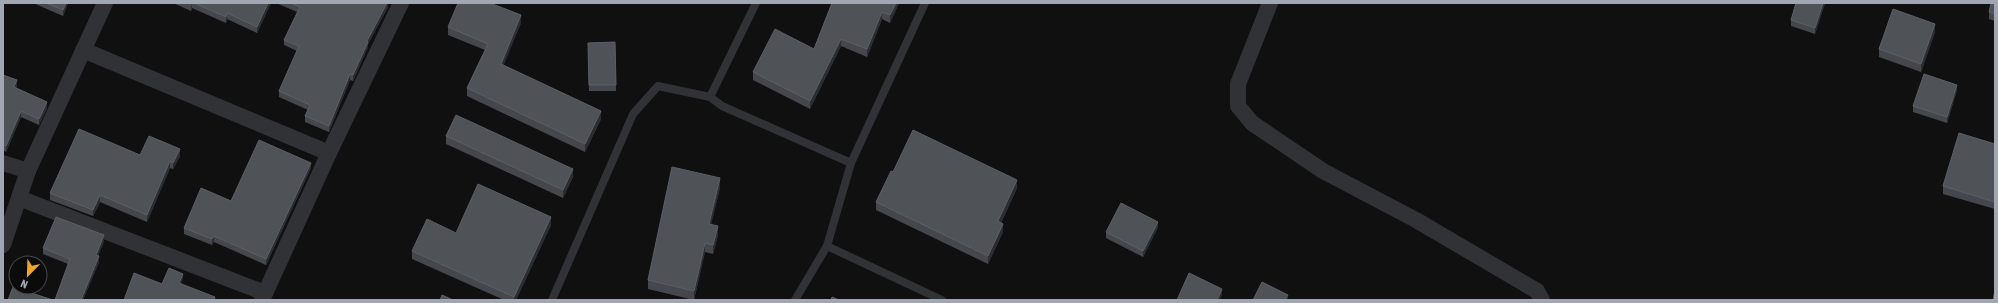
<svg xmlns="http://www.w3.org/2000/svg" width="1998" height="303" viewBox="0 0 1998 303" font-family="'Asap Condensed',sans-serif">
<rect width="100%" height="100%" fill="#101011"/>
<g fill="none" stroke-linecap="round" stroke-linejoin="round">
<!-- service -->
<g stroke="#313236" stroke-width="8">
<polyline points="710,97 756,3"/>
<polyline points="827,246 942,300"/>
<polyline points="552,300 633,114 658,86 710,97 722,106 851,163"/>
<polyline points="795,300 827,246 851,163 925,3"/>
</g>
<!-- minor -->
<g stroke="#313236" stroke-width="16">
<polyline points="1270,3 1238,84 1238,106 1252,123 1323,171 1416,220 1537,291 1542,300"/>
<polyline points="83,50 329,153"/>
<polyline points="3,163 28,171"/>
<polyline points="19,198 265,293"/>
<polyline points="3,245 28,171 105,3"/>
<polyline points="262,300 329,153 401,3"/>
</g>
</g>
<!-- wall -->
<g fill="#45474c">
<polygon points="33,3 68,3 63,16"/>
<polygon points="173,3 271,3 257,33 227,19 226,23 192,8 191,11"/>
<polygon points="276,3 388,3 388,7 368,44 368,47 353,81 350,80 329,132 305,122 305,116 308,110 279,97 279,91 297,51 284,45 284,40 297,12"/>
<polygon points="832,3 899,3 890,23 882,19 867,57 841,46 810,109 753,80 753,72 814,49"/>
<polygon points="1796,3 1825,3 1815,34 1791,26 1791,20"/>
<polygon points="1989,3 1995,3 1995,21 1989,19 1989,12 1991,4"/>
<polygon points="521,23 503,65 601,119 585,152 467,96 467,88 485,50 448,35 448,27"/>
<polygon points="1935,32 1921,72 1879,57 1879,49"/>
<polygon points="615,42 616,91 589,91 588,43"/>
<polygon points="3,75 17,86 16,88 47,108 39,125 21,117 6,152 3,150"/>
<polygon points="1957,90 1947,123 1913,112 1913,106"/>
<polygon points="446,136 573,177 563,198 446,144"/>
<polygon points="1995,144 1995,209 1943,194 1943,186"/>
<polygon points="140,155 180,156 173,169 170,168 147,222 100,202 93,216 50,200 50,193"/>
<polygon points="311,168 266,265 214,242 212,245 184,234 184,228 231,201"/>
<polygon points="893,172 1017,188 1001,223 1003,232 988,264 876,210 876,202"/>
<polygon points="720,188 711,224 718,235 713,254 705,252 694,300 648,289 648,280"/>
<polygon points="551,225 516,300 504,300 412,259 412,251 456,233"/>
<polygon points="1158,227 1143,257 1106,238 1106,232"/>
<polygon points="104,241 98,256 99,262 83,300 55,300 68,264 43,254 43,248"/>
</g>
<!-- shaded-wall -->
<g fill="#2c2d30">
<polygon points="66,3 68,3 63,16 63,10"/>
<polygon points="191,3 192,8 191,11"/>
<polygon points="268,3 271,3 257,33 257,27"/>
<polygon points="386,3 388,3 388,7 368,44 368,47 353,81 353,75 367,41"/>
<polygon points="896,3 899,3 890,23 890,15"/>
<polygon points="1823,3 1825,3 1815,34 1815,28"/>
<polygon points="882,12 882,19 867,57 867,49"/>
<polygon points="227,13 227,19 226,23 226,17"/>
<polygon points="521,15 521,23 501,72 501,64"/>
<polygon points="1935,24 1935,32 1921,72 1921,64"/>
<polygon points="841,39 841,46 810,109 810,101"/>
<polygon points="350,74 350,80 329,132 329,126"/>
<polygon points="17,80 17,86 14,93 14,87"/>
<polygon points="1957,85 1957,90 1947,123 1947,117"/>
<polygon points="47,102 47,108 39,125 39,119"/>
<polygon points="21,111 21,117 6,152 6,146"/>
<polygon points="601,111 601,119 585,152 585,144"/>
<polygon points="180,149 180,156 173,169 173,163"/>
<polygon points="170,161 170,168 147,222 147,215"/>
<polygon points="311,163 311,168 266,265 266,259"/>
<polygon points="573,169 573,177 563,198 563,190"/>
<polygon points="720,178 720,188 709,233 709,224"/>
<polygon points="1017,180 1017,188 998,229 998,221"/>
<polygon points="100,195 100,202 93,216 93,210"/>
<polygon points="551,217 551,225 516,300 514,300 514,297"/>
<polygon points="1158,222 1158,227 1143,257 1143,251"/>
<polygon points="1003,224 1003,232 988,264 988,256"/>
<polygon points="718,226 718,235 713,254 713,245"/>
<polygon points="104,235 104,241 96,261 96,255"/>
<polygon points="214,236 214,242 212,245 212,239"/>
<polygon points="705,243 705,252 694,300 694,291"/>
<polygon points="99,256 99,262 83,300 81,300"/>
<polygon points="183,274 183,279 179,289 179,283"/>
<polygon points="1222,289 1222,295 1220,300 1217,300"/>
<polygon points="1288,295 1288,300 1285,300"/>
</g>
<!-- building -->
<g fill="#4f5257" stroke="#5c5f65">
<polygon points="46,3 66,3 63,10"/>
<polygon points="194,3 268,3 257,27 227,13 226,17"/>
<polygon points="291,3 387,3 367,41 368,42 353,75 350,74 329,126 305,116 310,105 279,91 299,46 284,40 300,7"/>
<polygon points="458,3 490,3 521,15 501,64 601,111 585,144 467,88 488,44 448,27"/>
<polygon points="832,3 896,3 890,15 882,12 867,49 841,39 810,101 753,72 775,29 814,49"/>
<polygon points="1796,3 1823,3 1815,28 1791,20"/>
<polygon points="1991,3 1995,3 1995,14 1989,12"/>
<polygon points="1893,9 1935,24 1921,64 1879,49"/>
<polygon points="615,42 616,85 589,85 588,43"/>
<polygon points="1924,74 1957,85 1947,117 1913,106"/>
<polygon points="3,75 17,80 14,87 47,102 39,119 21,111 6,146 3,144"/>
<polygon points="456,115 573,169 563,190 446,136"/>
<polygon points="79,129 140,155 149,136 180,149 173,163 170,161 147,215 100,195 93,210 50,193"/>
<polygon points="913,130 1017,180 998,221 1003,224 988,256 876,202 891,171 893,172"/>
<polygon points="1959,133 1995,144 1995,202 1943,186"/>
<polygon points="259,140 311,163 266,259 214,236 212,239 184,228 201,188 231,201"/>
<polygon points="672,167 720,178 709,224 718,226 713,245 705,243 694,291 648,280"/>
<polygon points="478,184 551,217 514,297 412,251 427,219 456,233"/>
<polygon points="1121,203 1158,222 1143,251 1106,232"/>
<polygon points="56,217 104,235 96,255 99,256 81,300 55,300 70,259 43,248"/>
<polygon points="169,268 183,274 179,283 215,297 214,300 124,300 134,273 162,284"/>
<polygon points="1189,273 1222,289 1217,300 1177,300"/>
<polygon points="1262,282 1288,295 1285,300 1253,300"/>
<polygon points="13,287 53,300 8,300"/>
<polygon points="1995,290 1995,300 1993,300"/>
<polygon points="442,295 453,300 440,300"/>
<polygon points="832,297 839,300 831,300"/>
</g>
<!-- border -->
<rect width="1998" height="303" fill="none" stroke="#a1a7b2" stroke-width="8"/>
<!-- north arrow -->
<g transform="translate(28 275) rotate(203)"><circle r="19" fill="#0b0b0c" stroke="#47494e"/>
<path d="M0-3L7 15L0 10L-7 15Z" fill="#efa52a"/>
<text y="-6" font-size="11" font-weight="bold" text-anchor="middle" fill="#a1a7b2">N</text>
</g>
</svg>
